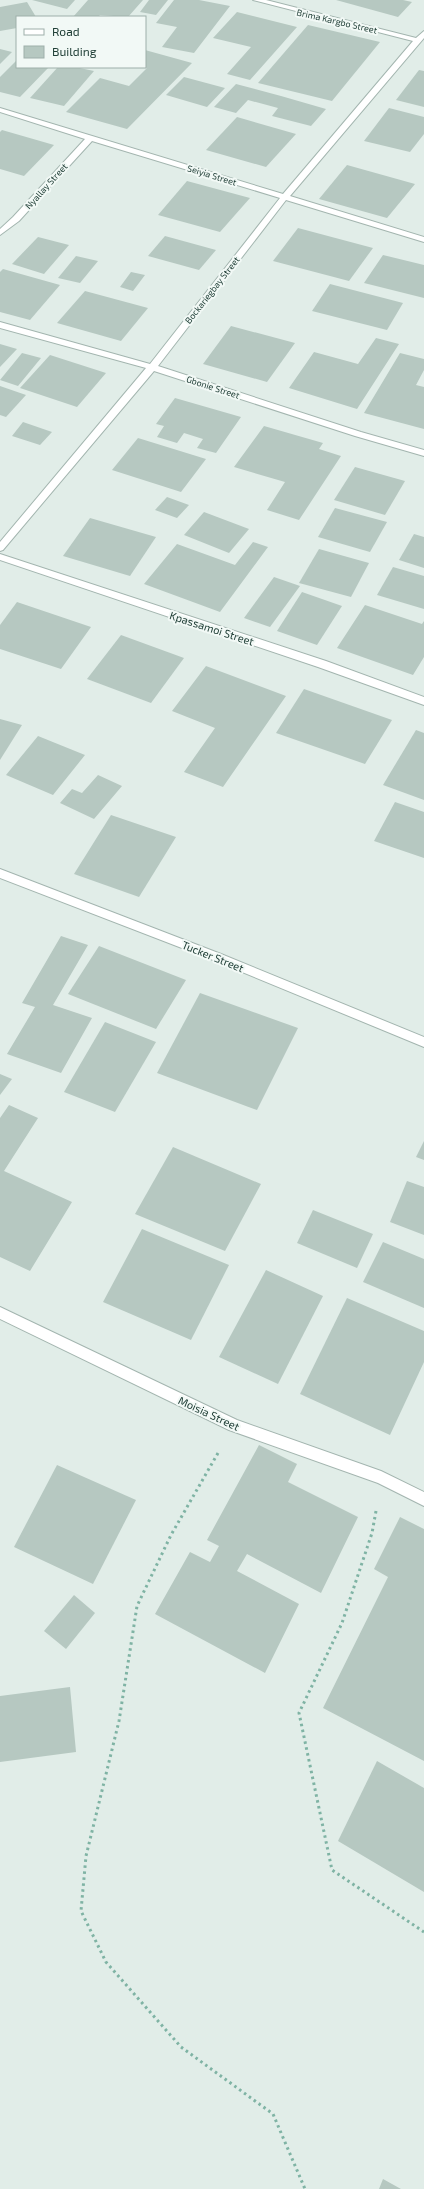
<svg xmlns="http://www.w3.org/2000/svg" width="424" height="2189" viewBox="0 0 424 2189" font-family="'Exo 2',sans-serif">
<rect width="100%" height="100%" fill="#e1ede8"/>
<!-- building -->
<g fill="#b6c8c1">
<polygon points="32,0 75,0 67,9"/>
<polygon points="88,0 143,0 128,17 100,15 98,17 73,17"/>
<polygon points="149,0 168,0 156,15 140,12"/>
<polygon points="174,0 199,0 230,6 194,53 162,47 177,27 156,23"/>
<polygon points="336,0 403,0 412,2 398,17"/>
<polygon points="27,2 36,17 17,17 17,28 0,31 0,7"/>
<polygon points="237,12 297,27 250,80 227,74 251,47 213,38"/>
<polygon points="308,25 380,42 332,101 258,83"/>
<polygon points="0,49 12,52 0,64"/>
<polygon points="145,50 192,63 127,129 66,112 100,78 129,86 147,68 145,67"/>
<polygon points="17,60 17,67 49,67 20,97 0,92 0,77"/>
<polygon points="58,67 75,67 94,71 64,106 30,98"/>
<polygon points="419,70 424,71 424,107 396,100"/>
<polygon points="184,77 225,88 207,107 166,95"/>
<polygon points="236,84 281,96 326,109 311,126 272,116 278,108 248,100 236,113 214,107"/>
<polygon points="389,108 424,117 424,134 410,152 364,141"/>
<polygon points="237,117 296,134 266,167 206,150"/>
<polygon points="2,130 54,145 24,176 0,169 0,132"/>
<polygon points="347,165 415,184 387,218 319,199"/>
<polygon points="187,181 250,198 220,232 158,215"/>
<polygon points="298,228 373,248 349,281 273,261"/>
<polygon points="165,236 216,250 199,270 148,256"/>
<polygon points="38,237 69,245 44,274 12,264"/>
<polygon points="383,255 424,265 424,298 364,283"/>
<polygon points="76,256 98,261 80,283 58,278"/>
<polygon points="3,269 60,285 30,320 0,312 0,272"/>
<polygon points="131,272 145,275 133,291 120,287"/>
<polygon points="330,284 403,303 387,330 312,311"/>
<polygon points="85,291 148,308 121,341 57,323"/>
<polygon points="231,326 295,343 267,382 203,364"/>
<polygon points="376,338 399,344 357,409 289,388 314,352 358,364"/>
<polygon points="0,344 17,349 0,367"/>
<polygon points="22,353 41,358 18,386 0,380"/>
<polygon points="400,353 424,359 424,370 416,385 424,387 424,429 364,413"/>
<polygon points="50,355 106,373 77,407 20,388"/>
<polygon points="0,386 26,395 6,417 0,415"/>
<polygon points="175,398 241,417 216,453 197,448 203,439 184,433 177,443 157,437 164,426 156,424"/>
<polygon points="23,422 52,432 40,445 12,436"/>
<polygon points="264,426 323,443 319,449 341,456 299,520 267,510 285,482 234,467"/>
<polygon points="138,438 206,459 181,492 112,470"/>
<polygon points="355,467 405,481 385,515 334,500"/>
<polygon points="167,497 189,505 177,518 155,510"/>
<polygon points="335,508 387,522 370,552 318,537"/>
<polygon points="204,512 249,529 229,553 184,535"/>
<polygon points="90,518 156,537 130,576 63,556"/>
<polygon points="414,534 424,537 424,568 399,560"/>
<polygon points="253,542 268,547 220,612 144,584 177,544 235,565"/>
<polygon points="319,549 369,563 351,597 299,583"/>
<polygon points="393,567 424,576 424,609 377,595"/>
<polygon points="274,577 300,586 270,627 244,618"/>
<polygon points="302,592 342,606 317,645 277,631"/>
<polygon points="17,602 91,627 61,669 0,649 0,625"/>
<polygon points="365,605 422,624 424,621 424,657 413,675 337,648"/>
<polygon points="121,635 184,658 151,703 87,679"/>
<polygon points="206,666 286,696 223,787 184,772 215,728 172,711"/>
<polygon points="304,689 392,720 365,764 276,733"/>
<polygon points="0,719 22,725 0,760"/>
<polygon points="416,730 424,733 424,800 383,785"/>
<polygon points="38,736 85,755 53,795 6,775"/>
<polygon points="98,775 122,786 94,819 60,803 72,789 82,793"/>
<polygon points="395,802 424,812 424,858 374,841"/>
<polygon points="111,815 176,837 139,897 74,874"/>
<polygon points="61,936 88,945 53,1005 92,1018 61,1073 7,1054 35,1007 22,1003"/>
<polygon points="99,946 186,980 156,1029 68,994"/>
<polygon points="200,993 298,1028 257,1110 157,1073"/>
<polygon points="105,1022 156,1042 115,1112 64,1092"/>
<polygon points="0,1074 12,1079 0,1095"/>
<polygon points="9,1105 38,1118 4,1171 72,1202 30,1271 0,1257 0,1118"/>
<polygon points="424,1141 424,1160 416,1157"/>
<polygon points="173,1147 261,1184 225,1251 135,1214"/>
<polygon points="407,1181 424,1187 424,1235 390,1222"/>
<polygon points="313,1210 373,1234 357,1268 297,1243"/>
<polygon points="142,1229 229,1265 191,1340 103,1302"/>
<polygon points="383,1242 424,1259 424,1308 363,1282"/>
<polygon points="266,1270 323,1296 278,1384 219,1357"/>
<polygon points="347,1298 424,1331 424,1362 390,1435 300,1394"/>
<polygon points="259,1445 297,1464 288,1482 358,1517 321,1593 247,1554 237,1571 299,1604 265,1673 155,1614 190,1552 210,1562 219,1546 207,1540"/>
<polygon points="57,1465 136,1500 93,1584 14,1547"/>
<polygon points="400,1517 424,1529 424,1761 323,1708 388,1577 374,1569"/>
<polygon points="74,1595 95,1613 66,1649 44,1631"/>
<polygon points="70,1687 76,1752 0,1762 0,1696"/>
<polygon points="377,1761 424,1788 424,1892 338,1841"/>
<polygon points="383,2179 401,2189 379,2189"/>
</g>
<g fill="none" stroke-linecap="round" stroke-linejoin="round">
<!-- minor casing -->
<g stroke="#a3b5af" stroke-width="2">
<g id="minor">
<polygon points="253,0 266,0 416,38 424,31 424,38 290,196 424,237 424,242 286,200 158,366 361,432 424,450 424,456 355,436 154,371 3,550 0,551 0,542 146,368 0,328 0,322 150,364 280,198 92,141 19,221 0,235 0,229 13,217 85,139 0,112 0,108 283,194 413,41"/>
<polygon points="0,554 326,661 424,697 424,705 318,667 0,560"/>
<polygon points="0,869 221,954 424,1037 424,1047 213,960 0,878"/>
<polygon points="0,1307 237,1420 381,1471 424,1492 424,1506 378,1483 229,1430 0,1319"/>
</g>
</g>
<!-- path -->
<g stroke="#7fb3a4" stroke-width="3" stroke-dasharray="2.5 3.5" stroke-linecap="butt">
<polyline points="218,1453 171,1535 137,1606 119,1721 86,1856 81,1911 106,1962 181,2047 273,2114 305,2189"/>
<polyline points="376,1511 372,1533 342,1623 299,1713 332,1870 424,1932"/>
</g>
<!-- minor -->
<use href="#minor" fill="#fff" fill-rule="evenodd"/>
</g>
<g text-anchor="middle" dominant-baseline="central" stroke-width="4" stroke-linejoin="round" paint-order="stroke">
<!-- far-street labels -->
<g font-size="9" fill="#203f37" stroke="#f2f9f6">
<text transform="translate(337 21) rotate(13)">Brima Kargbo Street</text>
<text transform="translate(212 175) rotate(17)">Seiyia Street</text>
<text transform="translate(46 186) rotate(-48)">Nyallay Street</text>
<text transform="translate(212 290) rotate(-52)">Bockariegbay Street</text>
<text transform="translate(213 387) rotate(18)">Gbonie Street</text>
</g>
<!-- street labels -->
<g font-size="11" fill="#203f37" stroke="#f2f9f6">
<text transform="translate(212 628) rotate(18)">Kpassamoi Street</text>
<text transform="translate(213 956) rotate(22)">Tucker Street</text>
<text transform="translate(209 1413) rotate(25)">Moisia Street</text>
</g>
</g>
<!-- legend -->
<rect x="16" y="16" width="130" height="52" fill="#f2f9f6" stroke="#9eafaa"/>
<rect x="24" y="29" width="20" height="6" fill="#ffffff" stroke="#9eafaa"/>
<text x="52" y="36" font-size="12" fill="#203f37">Road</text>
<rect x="24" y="46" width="20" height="12" fill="#b6c8c1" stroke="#9eafaa"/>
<text x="52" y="56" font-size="12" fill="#203f37">Building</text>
</svg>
